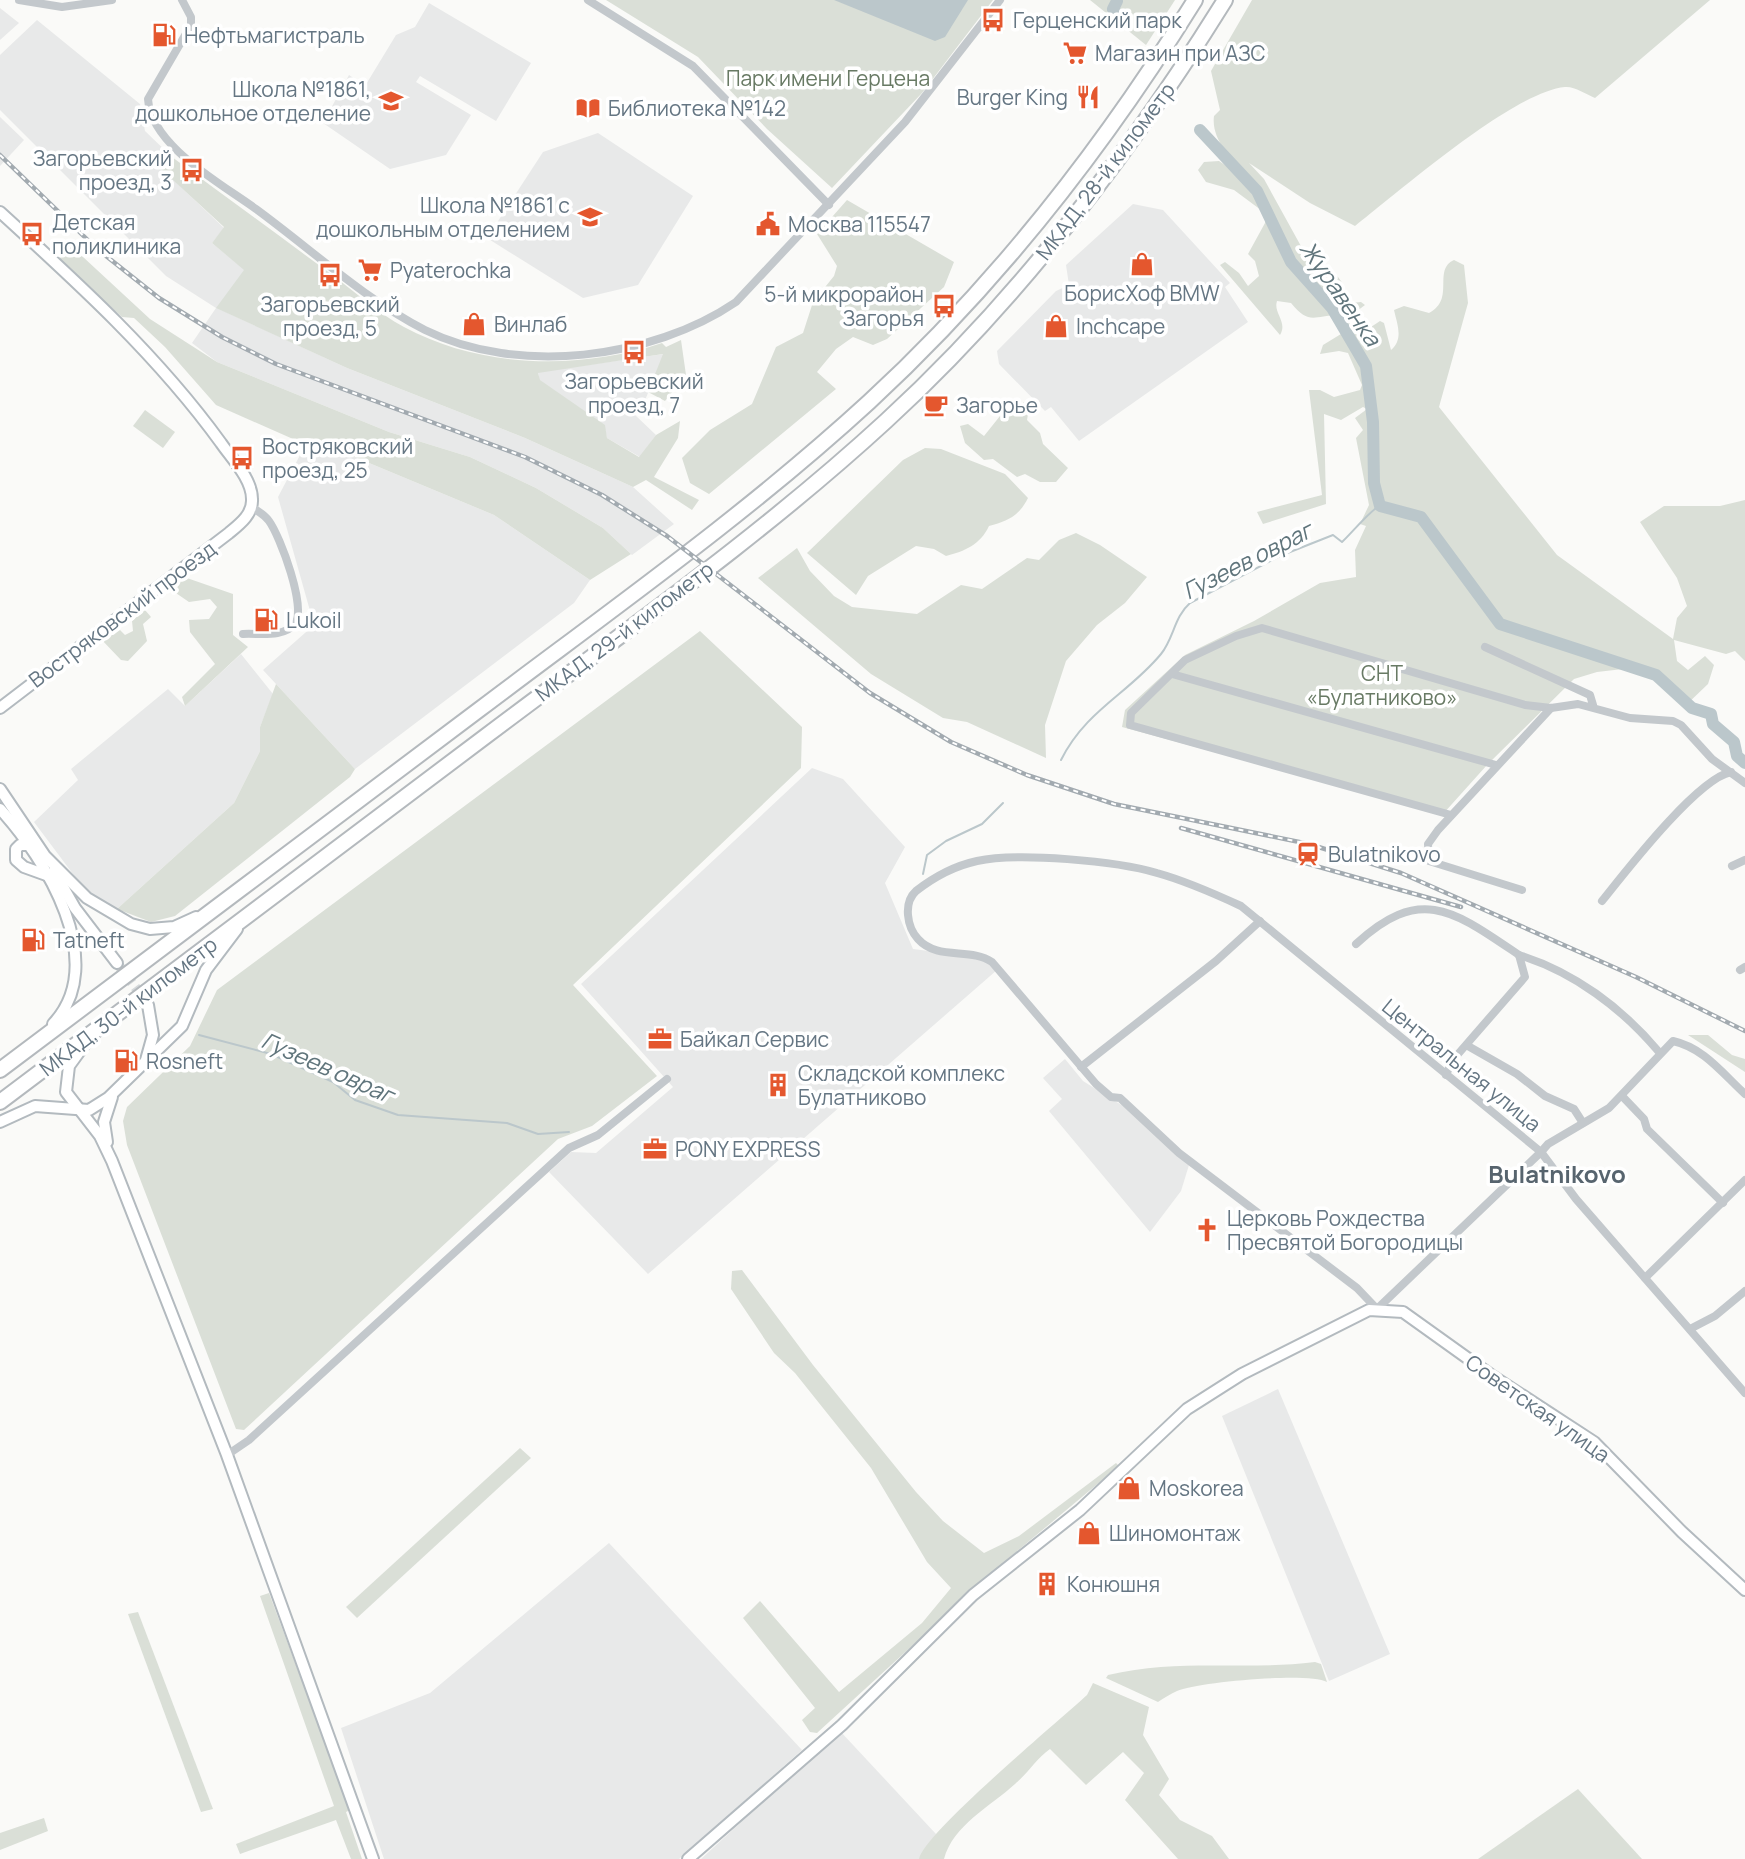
<svg xmlns="http://www.w3.org/2000/svg" width="1745" height="1859" viewBox="0 0 1745 1859" font-family="Manrope,sans-serif">
<rect width="100%" height="100%" fill="#fafaf8"/>
<!-- built -->
<g fill="#e8e9e9">
<polygon points="429,3 531,63 496,121 420,76 416,82 471,115 446,155 390,169 323,123 349,75 365,86 396,35 415,27"/>
<polygon points="0,8 19,23 0,40"/>
<polygon points="37,20 140,104 145,131 172,157 162,169 224,228 212,243 245,270 217,308 347,368 525,438 633,487 674,524 632,555 603,528 536,488 470,457 389,432 217,362 192,343 216,308 166,276 0,110 0,55"/>
<polygon points="0,117 24,140 0,166"/>
<polygon points="598,133 693,196 638,285 583,298 487,238 543,152"/>
<polygon points="1133,204 1163,210 1230,283 1225,287 1248,322 1079,441 1051,407 1045,411 999,364 997,351 1056,291 1069,285 1066,265"/>
<polygon points="664,354 641,410 635,415 656,435 640,457 607,438 604,425 539,380 538,372"/>
<polygon points="309,438 494,515 590,580 574,603 355,769 263,670 314,625 278,497"/>
<polygon points="241,654 273,694 260,727 260,751 234,803 117,909 101,901 79,882 34,822 78,780 71,769 168,689 185,706"/>
<polygon points="812,768 843,779 905,847 885,883 913,949 985,958 997,970 648,1274 549,1172 571,1152 596,1153 673,1087 581,984"/>
<polygon points="1065,1059 1083,1081 1123,1106 1189,1165 1181,1191 1150,1232 1049,1111 1062,1099 1043,1078"/>
<polygon points="1278,1389 1390,1654 1329,1681 1222,1416"/>
<polygon points="609,1543 802,1750 679,1859 384,1859 341,1728 430,1693"/>
<polygon points="840,1731 936,1834 931,1859 701,1859"/>
</g>
<!-- green -->
<g fill="#dadfd7">
<polygon points="606,0 993,0 922,93 832,188 767,129 698,57"/>
<polygon points="1090,0 1175,0 1146,45"/>
<path d="M 1252,0 L 1710,0 L 1595,98 C 1586,94 1574,86 1565,87 C 1513,92 1400,191 1355,226 L 1310,203 L 1249,163 L 1264,179 L 1307,257 C 1315,265 1323,265 1331,271 C 1343,278 1346,293 1351,303 L 1361,302 L 1365,305 L 1353,314 L 1352,322 L 1371,327 L 1380,321 L 1384,323 L 1391,350 C 1404,339 1397,324 1394,310 L 1404,306 L 1429,313 C 1456,299 1432,270 1454,260 L 1464,265 L 1468,303 L 1439,407 L 1557,555 L 1673,639 L 1677,618 L 1687,606 L 1677,578 L 1640,522 L 1664,506 L 1720,506 L 1745,500 L 1745,661 L 1735,651 L 1726,654 L 1674,640 L 1677,661 L 1688,670 L 1705,656 L 1714,665 L 1708,684 L 1684,707 L 1663,686 L 1643,674 L 1623,669 L 1597,672 L 1574,679 L 1487,765 L 1443,814 L 1122,727 L 1125,710 L 1185,655 L 1254,621 L 1320,583 L 1356,577 L 1355,550 L 1366,526 L 1360,524 L 1369,505 L 1356,438 L 1363,430 L 1355,418 L 1367,409 L 1363,407 L 1341,420 L 1324,414 L 1326,504 L 1263,524 L 1257,512 L 1322,495 L 1309,390 L 1320,390 L 1334,397 L 1360,390 L 1362,385 L 1348,353 L 1339,351 L 1320,354 L 1323,345 L 1341,334 L 1338,315 C 1313,316 1309,325 1291,303 L 1277,301 C 1273,313 1288,322 1280,335 L 1220,265 L 1225,262 L 1239,273 L 1248,286 L 1259,276 L 1255,261 L 1248,254 L 1265,223 L 1265,213 L 1234,190 L 1206,182 L 1198,170 L 1204,162 L 1219,161 L 1240,175 L 1244,172 C 1230,158 1211,138 1214,116 L 1220,110 L 1211,71 Z"/>
<path d="M 172,157 C 225,196 278,235 331,274 C 354,291 378,313 404,327 C 482,369 580,370 662,343 L 666,347 L 681,340 L 686,375 L 665,401 L 648,392 L 663,354 L 538,373 L 540,380 L 605,425 L 607,438 L 639,457 L 656,435 L 680,421 L 678,438 L 654,477 L 699,500 L 692,510 L 646,480 L 633,487 L 525,438 L 347,368 L 216,308 L 244,270 L 212,243 L 224,227 L 161,169 Z"/>
<polygon points="847,200 954,262 944,287 887,339 873,345 853,337 836,349 817,372 836,389 709,494 690,483 682,458 710,430 752,404 776,347 803,333 813,302 834,276 837,266 817,234"/>
<polygon points="69,244 150,319 217,362 389,432 470,457 536,488 603,528 631,554 590,580 494,515 309,438 293,439 216,405 165,347 134,318 122,317 55,256"/>
<polygon points="1024,402 1029,408 1027,420 1040,433 1043,444 1068,468 1056,482 1040,482 1025,474 1017,477 993,459 984,460 965,443 960,426 968,424 984,436 1004,411 1011,415"/>
<polygon points="145,410 175,432 163,448 133,426"/>
<path d="M 925,448 L 941,449 L 1005,474 L 1028,498 C 1019,516 1008,521 989,526 C 980,545 965,551 946,556 L 934,549 L 916,546 L 868,576 L 856,595 L 807,553 L 903,460 Z"/>
<polygon points="1076,533 1100,545 1147,577 1125,603 1097,625 1066,661 1045,725 1046,758 967,722 943,718 871,674 758,578 797,548 810,571 834,596 852,607 917,614 961,585 982,589 1027,558 1039,560 1059,540"/>
<polygon points="184,577 233,594 233,635 248,647 185,706 182,697 215,664 190,632 189,620 209,619 217,607 210,599 189,602 170,589"/>
<polygon points="145,610 151,617 143,624 147,641 128,661 121,660 101,639 120,630 125,635 133,631 132,621"/>
<polygon points="700,631 802,727 801,768 573,985 657,1076 592,1126 558,1139 244,1430 236,1429 127,1145 123,1121 127,1107 190,1046 217,990"/>
<polygon points="276,684 355,769 350,777 175,916 151,922 117,909 234,803 260,751 260,727"/>
<polygon points="1688,1035 1708,1035 1732,1055 1745,1059 1745,1072"/>
<polygon points="742,1270 813,1365 916,1492 943,1521 984,1553 1019,1536 1116,1463 1119,1466 997,1568 817,1733 810,1732 802,1720 815,1708 743,1618 760,1601 839,1692 922,1623 951,1588 927,1562 871,1468 795,1373 774,1353 731,1289 732,1271"/>
<polygon points="520,1448 531,1458 357,1618 346,1607"/>
<polygon points="269,1593 350,1810 346,1812 362,1859 351,1859 336,1820 240,1854 236,1844 334,1806 260,1596"/>
<polygon points="138,1612 213,1809 201,1812 128,1614"/>
<path d="M 1315,1662 L 1321,1664 L 1327,1682 C 1308,1672 1198,1682 1177,1691 C 1170,1694 1164,1698 1158,1702 L 1106,1678 L 1108,1675 C 1180,1658 1244,1671 1315,1662 Z"/>
<path d="M 1093,1683 L 1149,1707 L 1143,1735 L 1169,1779 L 1159,1795 L 1180,1820 L 1212,1836 L 1229,1859 L 1178,1859 L 1125,1800 L 1144,1773 L 1123,1752 L 1086,1785 L 1050,1749 C 1037,1758 1028,1773 1015,1784 C 991,1806 953,1825 944,1859 L 919,1859 C 923,1834 1060,1720 1087,1695 Z"/>
<polygon points="1578,1789 1642,1859 1478,1859"/>
<polygon points="44,1818 48,1831 0,1850 0,1833"/>
</g>
<!-- water -->
<polygon fill="#bbc7cb" points="834,0 968,0 945,37 935,41"/>
<g fill="none" stroke-linecap="round" stroke-linejoin="round">
<!-- stream -->
<g stroke="#bbc7cb" stroke-width="2">
<polyline points="1108,10 1113,9"/>
<path d="M 1061,760 C 1086,710 1128,694 1161,654 C 1174,638 1174,617 1190,603 L 1280,556 L 1333,535 L 1342,542 C 1351,534 1372,508 1380,506"/>
<polyline points="923,874 927,855 946,841 982,824 1003,803"/>
<polyline points="199,1035 271,1054 333,1082 355,1100 398,1115 507,1123 538,1134 569,1132"/>
</g>
<!-- river -->
<g stroke="#bbc7cb" stroke-width="12">
<polyline points="1117,1 1113,9 1121,20"/>
<polyline points="1200,130 1257,191 1291,262 1332,308 1366,366 1373,422 1374,483 1380,506 1421,517 1500,624 1656,675 1692,708 1711,714 1713,724 1734,742 1737,756 1745,763"/>
</g>
<!-- secondary-tunnel -->
<polyline stroke="#d5d9db" stroke-width="10" stroke-dasharray="10 5" stroke-linecap="butt" points="117,963 145,1000"/>
<!-- secondary casing -->
<g stroke="#b3babf" stroke-width="14">
<g id="secondary">
<path d="M 0,212 C 79,284 158,356 221,443 C 232,459 252,479 252,499 C 253,514 240,524 229,533 L 0,708"/>
<polyline points="0,789 45,856 87,898 131,924 150,929 174,927 196,917"/>
<path d="M 0,809 C 46,859 110,963 53,1024"/>
<polyline points="33,845 20,845 16,849 16,860 24,867 49,876"/>
<polyline points="54,871 75,908 117,963"/>
<polyline points="85,1044 69,1066 66,1092 100,1136 112,1161 227,1455 373,1859"/>
<polyline points="146,1060 153,1035 148,1005"/>
<polyline points="0,1122 35,1106 89,1110 108,1098 182,1026 206,970 237,929"/>
<polyline points="107,1142 104,1122 112,1097"/>
<polyline points="688,1859 842,1725 973,1595 1080,1510 1187,1409 1242,1374 1369,1310 1403,1312 1491,1375 1594,1442 1682,1532 1745,1590"/>
</g>
</g>
<!-- highway casing -->
<g stroke="#b4b9bd" stroke-width="18">
<g id="highway">
<path d="M 0,1070 C 160,950 320,829 480,709 C 611,610 747,514 869,402 C 996,285 1104,147 1195,0"/>
<path d="M 0,1102 C 162,980 324,858 486,736 C 621,634 761,536 886,421 C 1019,299 1130,153 1225,0"/>
</g>
</g>
<!-- street -->
<g stroke="#c3c8cc" stroke-width="8">
<polyline points="19,0 62,7 112,0"/>
<path d="M 182,0 L 191,17 L 191,25 L 148,99 C 151,146 222,184 256,209 C 312,250 363,298 425,330 C 518,376 652,359 736,302 L 905,122 L 1000,0"/>
<polyline points="588,0 693,66 829,205"/>
<path d="M 243,634 C 260,633 283,638 295,624 C 307,608 280,536 269,521 C 264,514 258,511 251,507"/>
<polyline points="1485,647 1590,695 1593,705 1590,706"/>
<polyline points="1172,674 1496,765"/>
<polyline points="1451,815 1130,725 1131,713 1185,660 1236,636 1262,628 1525,705 1551,708 1578,704 1630,718 1673,721 1681,725 1712,759 1745,783"/>
<polyline points="1732,866 1745,860"/>
<polyline points="1522,890 1429,861 1428,844 1438,830 1551,708"/>
<path d="M 1602,901 C 1626,871 1697,779 1731,772"/>
<path d="M 1356,944 C 1421,884 1454,911 1519,955 L 1525,977 L 1452,1061 L 1446,1075"/>
<path d="M 1519,955 C 1574,972 1622,1008 1659,1052"/>
<polyline points="1740,970 1745,967"/>
<polyline points="1468,1046 1517,1074 1545,1096 1574,1109 1583,1123"/>
<polyline points="1081,1067 1216,961 1260,921"/>
<path d="M 1745,1094 C 1722,1073 1704,1048 1673,1041 L 1609,1108 L 1548,1144 L 1541,1152 L 1377,1309 L 1357,1288 L 1179,1153 L 1120,1098 L 1111,1097 L 1096,1084 L 992,962 C 970,947 938,961 918,939 C 907,927 903,903 916,891 C 934,877 954,866 977,861 C 1018,852 1117,861 1157,873 C 1186,881 1213,893 1241,906 L 1541,1152 L 1576,1199 L 1745,1393"/>
<polyline points="1622,1096 1644,1119 1647,1129 1723,1203"/>
<polyline points="1645,1278 1745,1180"/>
<polyline points="1690,1329 1715,1316 1745,1291"/>
<polyline points="227,1455 249,1440 569,1148 598,1135 667,1079"/>
</g>
<!-- secondary -->
<use href="#secondary" stroke="#fff" stroke-width="10"/>
<!-- highway -->
<use href="#highway" stroke="#fff" stroke-width="14"/>
<!-- rail casing -->
<g stroke="#a2aab0" stroke-width="4.5">
<g id="rail">
<polyline points="0,155 96,248 159,298 222,337 276,364 525,457 602,495 667,536 870,693 951,742 1027,775 1114,804 1309,844 1401,873 1636,977 1745,1031"/>
<polyline points="1181,828 1461,907"/>
</g>
</g>
<!-- rail -->
<use href="#rail" stroke="#fff" stroke-width="2" stroke-dasharray="5" stroke-linecap="butt"/>
</g>
<!-- icons -->
<defs>
<g id="bus-bare" transform="scale(1.89)"><path d="M-5-6H5V4H4V6H2V4H-2V6H-4V4H-5ZM-3.5-4V0h7V-4ZM-3.5 1.2v1.5H-2V1.2ZM2 1.2v1.5H3.5V1.2Z" fill="#e4572e" stroke="#fff" stroke-width="2.5" paint-order="stroke"/></g>
<g id="fuel-bare" transform="scale(1.89)"><path d="M-5.5-6h7V0h2V4h1.3V-2.5L3-4.5l.8-.8L6-3V5H2.5V1h-1V6h-7ZM-4.2-4.7v3.2H.2V-4.7Z" fill="#e4572e" stroke="#fff" stroke-width="2.5" paint-order="stroke"/></g>
<g id="supermarket-bare" transform="scale(1.89)"><path d="M-6-5.5h2.5l.6 2H6L4.5 2H-2.5L-4.4-4H-6ZM-1.5 3.2a1.3 1.3 0 1 0 .1 0ZM3 3.2a1.3 1.3 0 1 0 .1 0Z" fill="#e4572e" stroke="#fff" stroke-width="2.5" paint-order="stroke"/></g>
<g id="restaurant-bare" transform="scale(1.89)"><path d="M-5-6h1v4h1v-4h1v4h1v-4h1v5L-1.5 .5V6h-2V.5L-5-1ZM5-6V6H3V1.5H1.5Q1.5-4 5-6Z" fill="#e4572e" stroke="#fff" stroke-width="2.5" paint-order="stroke"/></g>
<g id="school-bare" transform="scale(1.89)"><path d="M0-5L7-2L0 1L-7-2ZM-4 1L0 2.5L4 1V4Q0 6-4 4Z" fill="#e4572e" stroke="#fff" stroke-width="2.5" paint-order="stroke"/></g>
<g id="library-bare" transform="scale(1.89)"><path d="M-6-4Q-3-5.5-.7-3.5V5Q-3 3-6 4ZM6-4Q3-5.5 .7-3.5V5Q3 3 6 4Z" fill="#e4572e" stroke="#fff" stroke-width="2.5" paint-order="stroke"/></g>
<g id="civic-bare" transform="scale(1.89)"><path d="M-.6-6.5H3V-4.5H.6V-3L4-1V1h2V6H-6V1h2V-1L-.6-3ZM-1.2 2.5V6h2.4V2.5Z" fill="#e4572e" stroke="#fff" stroke-width="2.5" paint-order="stroke"/></g>
<g id="shop-bare" transform="scale(1.89)"><path d="M-5-2.5h2.3a2.7 3.5 0 0 1 5.4 0H5L5.5 6h-11ZM-1.5-2.5h3a1.5 2.3 0 0 0-3 0Z" fill="#e4572e" stroke="#fff" stroke-width="2.5" paint-order="stroke"/></g>
<g id="cafe-bare" transform="scale(1.89)"><path d="M-5.5-4.5H6V0H3Q3 3.5 0 3.5H-2.5Q-5.5 3.5-5.5 0ZM3-3.2v2h1.7v-2ZM-6 4.5H4V6H-6Z" fill="#e4572e" stroke="#fff" stroke-width="2.5" paint-order="stroke"/></g>
<g id="station-bare" transform="scale(1.89)"><path d="M-3-6H3Q5-6 5-4V2Q5 4 3 4L4.5 6H3L1.5 4h-3L-3 6H-4.5L-3 4Q-5 4-5 2V-4Q-5-6-3-6ZM-3.5-4v3h7v-3ZM-3.5 1v1.5H-2V1ZM2 1v1.5H3.5V1Z" fill="#e4572e" stroke="#fff" stroke-width="2.5" paint-order="stroke"/></g>
<g id="office-bare" transform="scale(1.89)"><path d="M-6-3h4V-5.5h4V-3h4V5H-6ZM-1-4.5V-3h2v-1.5ZM-6 0V1H6V0Z" fill="#e4572e" stroke="#fff" stroke-width="2.5" paint-order="stroke"/></g>
<g id="building-bare" transform="scale(1.89)"><path d="M-4-6H4V6H1V3H-1V6H-4ZM-2.5-4.3h1.7v1.8h-1.7ZM.8-4.3h1.7v1.8H.8ZM-2.5-1h1.7V.8h-1.7ZM.8-1h1.7V.8H.8Z" fill="#e4572e" stroke="#fff" stroke-width="2.5" paint-order="stroke"/></g>
<g id="church-bare" transform="scale(1.89)"><path d="M-1.2-6h2.4v3.5h3.3v2.4h-3.3V6h-2.4V-.1h-3.3v-2.4h3.3Z" fill="#e4572e" stroke="#fff" stroke-width="2.5" paint-order="stroke"/></g>
</defs>
<g fill-rule="evenodd">
<use href="#bus-bare" x="993" y="20"/>
<use href="#fuel-bare" x="164" y="35"/>
<use href="#supermarket-bare" x="1075" y="53"/>
<use href="#restaurant-bare" x="1088" y="97"/>
<use href="#school-bare" x="391" y="101"/>
<use href="#library-bare" x="588" y="108"/>
<use href="#bus-bare" x="192" y="170"/>
<use href="#school-bare" x="590" y="217"/>
<use href="#civic-bare" x="768" y="224"/>
<use href="#bus-bare" x="32" y="234"/>
<use href="#shop-bare" x="1142" y="264"/>
<use href="#supermarket-bare" x="370" y="270"/>
<use href="#bus-bare" x="330" y="275"/>
<use href="#bus-bare" x="944" y="306"/>
<use href="#shop-bare" x="474" y="324"/>
<use href="#shop-bare" x="1056" y="326"/>
<use href="#bus-bare" x="634" y="352"/>
<use href="#cafe-bare" x="936" y="405"/>
<use href="#bus-bare" x="242" y="458"/>
<use href="#fuel-bare" x="266" y="620"/>
<use href="#station-bare" x="1308" y="854"/>
<use href="#fuel-bare" x="33" y="940"/>
<use href="#office-bare" x="660" y="1039"/>
<use href="#fuel-bare" x="126" y="1061"/>
<use href="#building-bare" x="778" y="1085"/>
<use href="#office-bare" x="655" y="1149"/>
<use href="#church-bare" x="1207" y="1230"/>
<use href="#shop-bare" x="1129" y="1488"/>
<use href="#shop-bare" x="1089" y="1533"/>
<use href="#building-bare" x="1047" y="1584"/>
</g>
<g text-anchor="middle" dominant-baseline="central" stroke-width="7" stroke-linejoin="round" paint-order="stroke">
<!-- poi labels -->
<g font-size="21" fill="#657683" stroke="#fff" text-anchor="start">
<text x="1013" y="20">Герценский парк</text>
<text x="184" y="35">Нефтьмагистраль</text>
<text x="1095" y="53">Магазин при АЗС</text>
<text x="371" y="89" text-anchor="end">Школа №1861,<tspan x="371" dy="24">дошкольное отделение</tspan></text>
<text x="1068" y="97" text-anchor="end">Burger King</text>
<text x="608" y="108">Библиотека №142</text>
<text x="172" y="158" text-anchor="end">Загорьевский<tspan x="172" dy="24">проезд, 3</tspan></text>
<text x="570" y="205" text-anchor="end">Школа №1861 с<tspan x="570" dy="24">дошкольным отделением</tspan></text>
<text x="52" y="222">Детская<tspan x="52" dy="24">поликлиника</tspan></text>
<text x="788" y="224">Москва 115547</text>
<text x="390" y="270">Pyaterochka</text>
<text x="1142" y="293" text-anchor="middle">БорисХоф BMW</text>
<text x="924" y="294" text-anchor="end">5-й микрорайон<tspan x="924" dy="24">Загорья</tspan></text>
<text x="330" y="304" text-anchor="middle">Загорьевский<tspan x="330" dy="24">проезд, 5</tspan></text>
<text x="494" y="324">Винлаб</text>
<text x="1076" y="326">Inchcape</text>
<text x="634" y="381" text-anchor="middle">Загорьевский<tspan x="634" dy="24">проезд, 7</tspan></text>
<text x="956" y="405">Загорье</text>
<text x="262" y="446">Востряковский<tspan x="262" dy="24">проезд, 25</tspan></text>
<text x="286" y="620">Lukoil</text>
<text x="1328" y="854">Bulatnikovo</text>
<text x="53" y="940">Tatneft</text>
<text x="680" y="1039">Байкал Сервис</text>
<text x="146" y="1061">Rosneft</text>
<text x="798" y="1073">Складской комплекс<tspan x="798" dy="24">Булатниково</tspan></text>
<text x="675" y="1149">PONY EXPRESS</text>
<text x="1227" y="1218">Церковь Рождества<tspan x="1227" dy="24">Пресвятой Богородицы</tspan></text>
<text x="1149" y="1488">Moskorea</text>
<text x="1109" y="1533">Шиномонтаж</text>
<text x="1067" y="1584">Конюшня</text>
</g>
<!-- park labels -->
<g font-size="21" fill="#687a64" stroke="#fff">
<text x="828" y="78">Парк имени Герцена</text>
<text x="1382" y="673">СНТ<tspan x="1382" dy="24">«Булатниково»</tspan></text>
</g>
<!-- street labels -->
<g font-size="21" fill="#657683" stroke="#fff">
<text transform="translate(1105 171) rotate(-53)">МКАД, 28-й километр</text>
<text transform="translate(122 614) rotate(-37)">Востряковский проезд</text>
<text transform="translate(624 631) rotate(-37)">МКАД, 29-й километр</text>
<text transform="translate(128 1006) rotate(-37)">МКАД, 30-й километр</text>
<text transform="translate(1462 1065) rotate(39)">Центральная улица</text>
<text transform="translate(1538 1408) rotate(35)">Советская улица</text>
</g>
<!-- water labels -->
<g font-size="23" font-style="italic" fill="#60757c" stroke="#fff">
<text transform="translate(1341 293) rotate(55)">Журавенка</text>
<text transform="translate(1247 560) rotate(-27)">Гузеев овраг</text>
<text transform="translate(328 1067) rotate(24)">Гузеев овраг</text>
</g>
<!-- quarter labels -->
<g font-size="24" font-weight="bold" fill="#57646e" stroke="#fff">
<text x="1557" y="1173">Bulatnikovo</text>
</g>
</g>
</svg>
